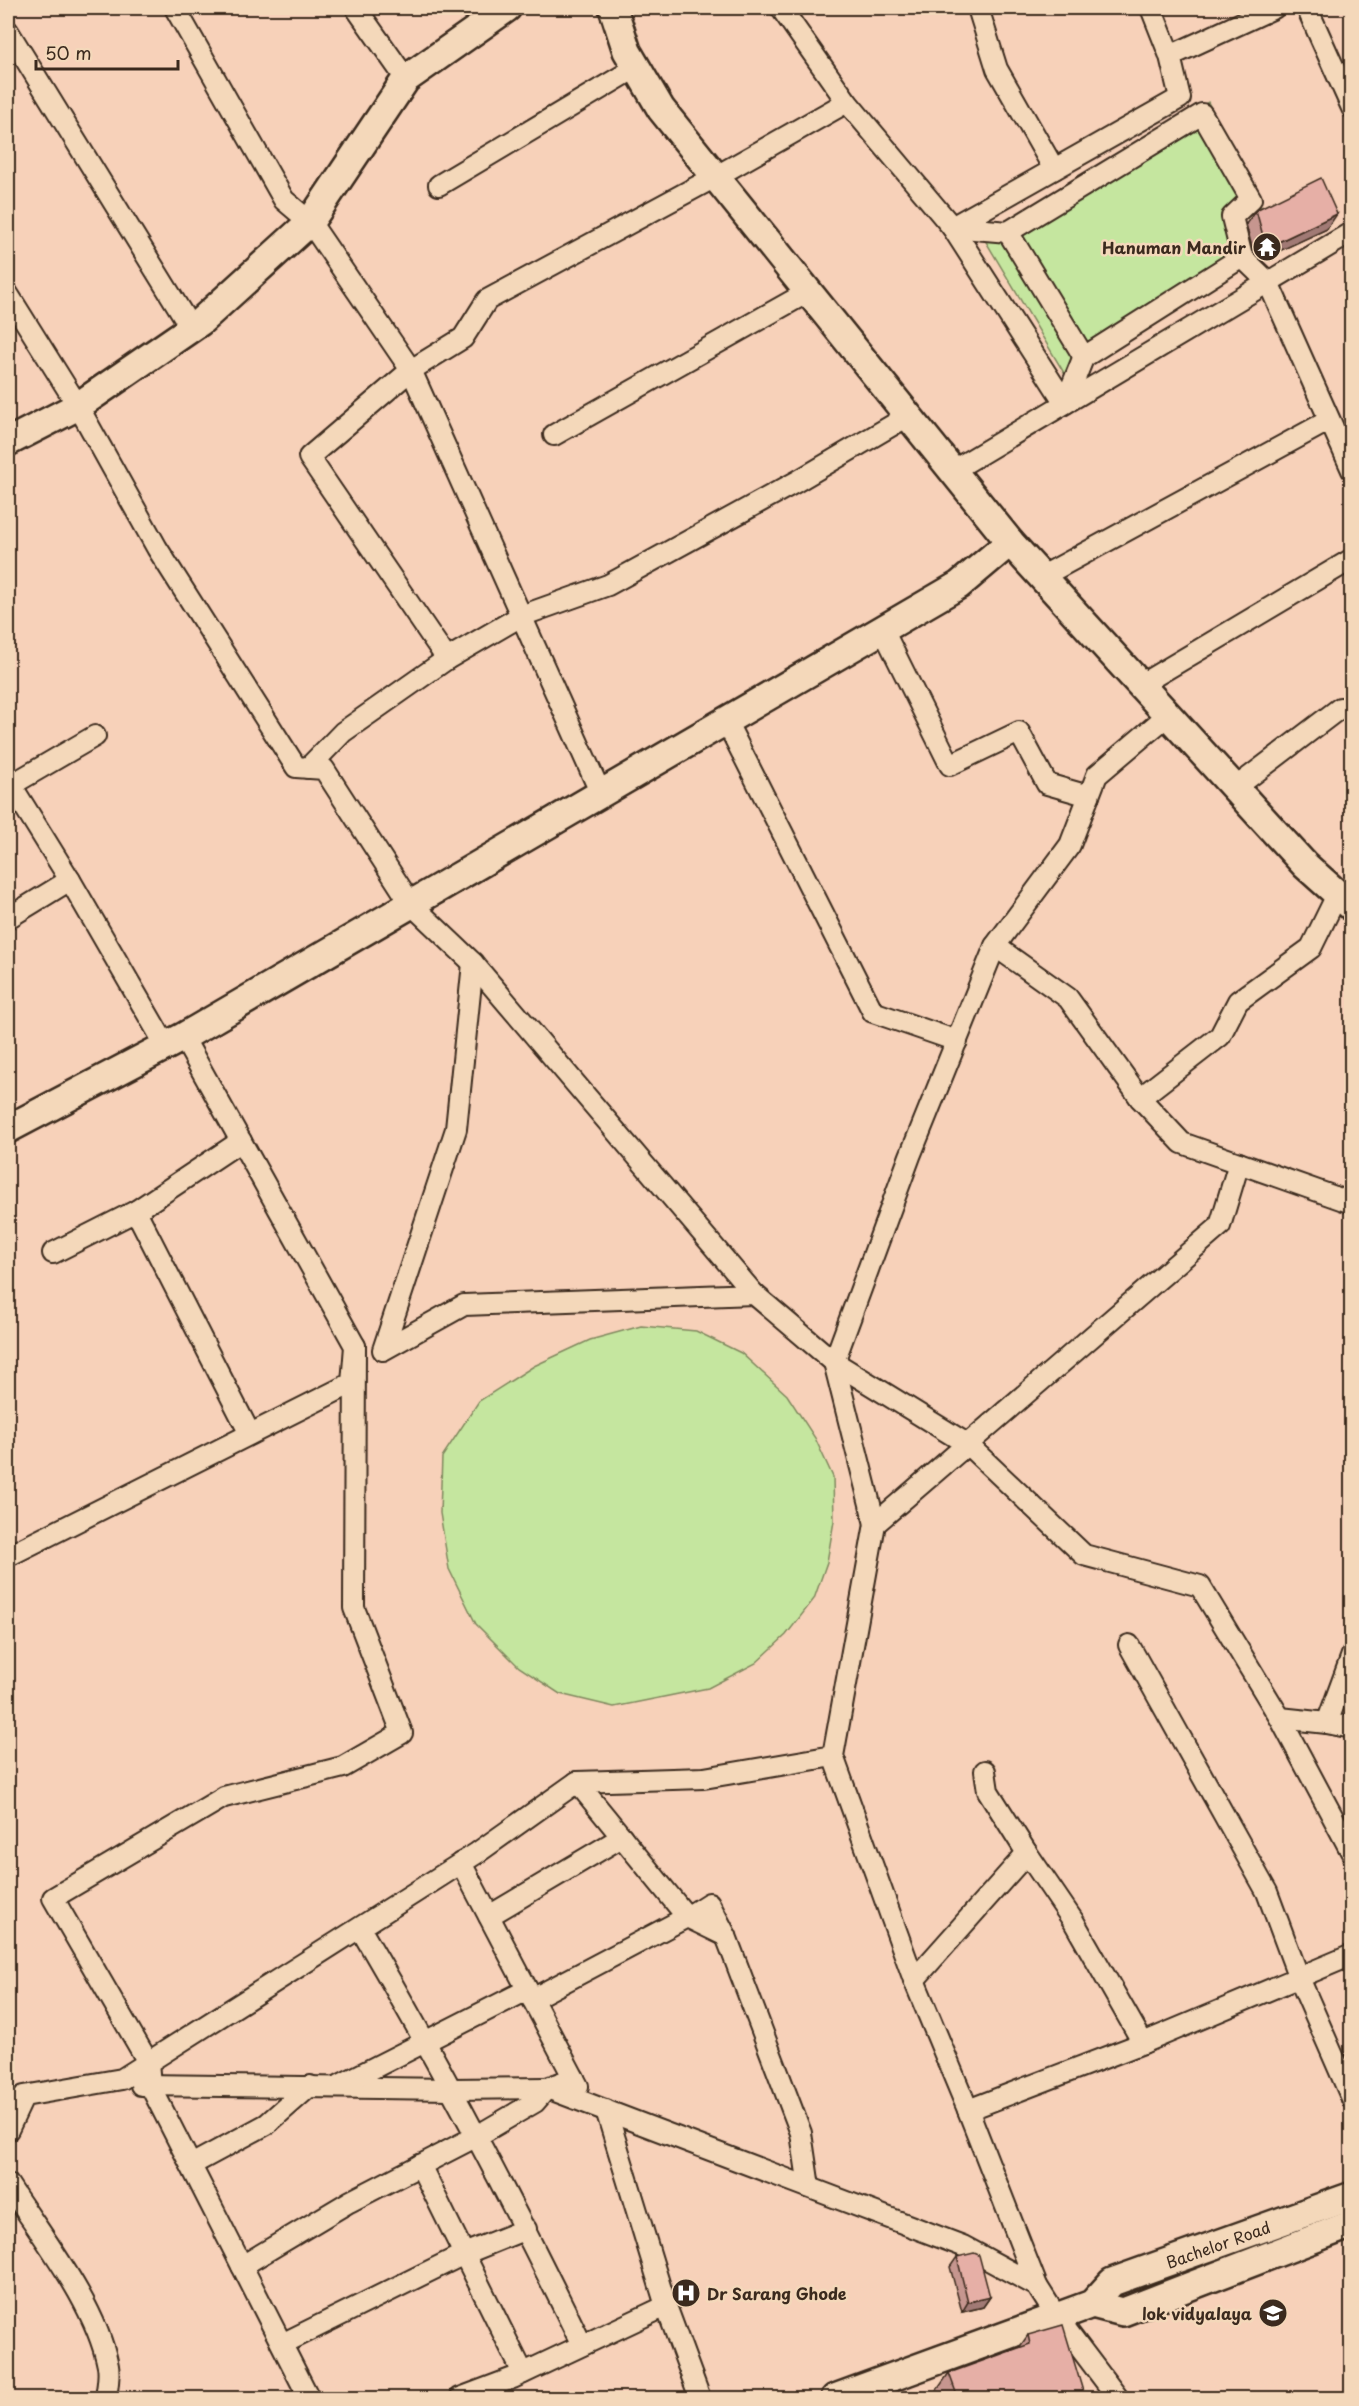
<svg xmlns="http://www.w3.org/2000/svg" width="1359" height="2406" viewBox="0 0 1359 2406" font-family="'Playpen Sans',sans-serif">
<rect width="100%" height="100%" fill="#f7d1b9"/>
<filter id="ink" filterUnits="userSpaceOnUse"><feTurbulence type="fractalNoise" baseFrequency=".0167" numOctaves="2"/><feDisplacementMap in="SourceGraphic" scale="12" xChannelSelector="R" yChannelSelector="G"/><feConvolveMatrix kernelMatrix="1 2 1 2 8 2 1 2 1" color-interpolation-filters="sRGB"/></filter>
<g filter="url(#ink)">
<!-- green -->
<g fill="#c5e69f" stroke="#80885e" stroke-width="1.5">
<polygon points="1208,102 1262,209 1238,221 1242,263 1067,378 982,235"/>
<polygon points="641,1326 696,1331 741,1353 787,1395 815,1438 833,1477 834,1521 827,1562 814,1599 786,1635 756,1663 708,1688 614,1707 560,1694 519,1667 476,1624 449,1569 440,1513 442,1457 479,1401 534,1366 590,1340"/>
</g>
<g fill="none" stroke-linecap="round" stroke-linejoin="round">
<!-- street casing -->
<g stroke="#3b2a1e" stroke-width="24">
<g id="street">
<polyline points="175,8 284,200 310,222 411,370 601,794"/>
<polyline points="356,8 406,79"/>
<polyline points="781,8 847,102 952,227 1008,232"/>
<polyline points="978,8 997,69 1054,169"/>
<polyline points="1151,8 1170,56"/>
<polyline points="1307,8 1352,108"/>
<polyline points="8,31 191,328"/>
<polyline points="847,102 715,177 487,300 463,338 411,370 309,457 447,659 521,616 608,585 796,482 908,416"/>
<polyline points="439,185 637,67"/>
<polyline points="1242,257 1232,217 1251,199 1202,114 1008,232 1084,357 1242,257 1268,282 1352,470"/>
<polyline points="8,294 78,406 157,548 296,767 324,769 411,904 473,963 754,1294 834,1362 967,1444 1084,1555 1200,1586 1280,1718 1352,1853"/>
<polyline points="1065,403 952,227 1180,98 1170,56 1274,8"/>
<polyline points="1065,403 1084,356"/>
<polyline points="554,435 808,292"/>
<polyline points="952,471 1352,232"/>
<polyline points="1041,577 1328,421"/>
<polyline points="883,630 950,765 1019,732 1047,784 1089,796"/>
<polyline points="1140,685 1352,559"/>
<polyline points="726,721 873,1012 957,1041"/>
<polyline points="308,768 343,732 447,659"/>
<polyline points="8,780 70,880 166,1046"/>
<polyline points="11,785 95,736"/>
<polyline points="1235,788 1340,708"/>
<polyline points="8,918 70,880"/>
<polyline points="995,946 1068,998 1140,1098 1182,1143 1352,1203"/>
<polyline points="473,963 456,1129 383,1350 464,1305 754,1294"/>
<polyline points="1140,1098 1220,1036 1238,1001 1311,948 1337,895"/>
<polyline points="136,1211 241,1141"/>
<polyline points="53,1253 136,1211 250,1434"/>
<polyline points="875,1524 834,1362 910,1156 995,946 1070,845 1097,775 1168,715"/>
<polyline points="8,1556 352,1383 355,1346 183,1037"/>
<polyline points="1129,1645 1267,1892 1299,1978 1352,2099"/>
<polyline points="1352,1655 1327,1723 1352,1728"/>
<polyline points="1280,1718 1327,1723"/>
<polyline points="985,1771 988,1791 1027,1853"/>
<polyline points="577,1782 704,1778 833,1756"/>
<polyline points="461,1863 578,2086"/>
<polyline points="489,1916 622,1837"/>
<path d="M 360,1928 C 440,2064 513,2203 582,2345"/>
<polyline points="914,1980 1027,1853 1074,1922 1143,2043"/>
<polyline points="532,1999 687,1917 726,1936"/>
<polyline points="141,2085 452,2089 547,2088 963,2246 1037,2286 1056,2316 1118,2398"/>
<polyline points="340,2085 527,1990"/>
<polyline points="606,2110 666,2306"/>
<polyline points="968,2110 914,1980 833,1756 875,1524 1220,1226 1239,1163"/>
<polyline points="8,2130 24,2096 122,2079 477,1853 577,1782 687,1917 709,1903 726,1936 801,2133 809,2187"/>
<polyline points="191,2165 267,2124 310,2086"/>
<polyline points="420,2165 523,2373"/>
<path d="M 8,2184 C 42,2237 96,2304 108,2366 C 110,2376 107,2389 106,2398"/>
<polyline points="242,2266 349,2202 477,2136 535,2102 547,2088 574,2078"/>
<polyline points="1037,2286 968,2110 1143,2043 1352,1955"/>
<polyline points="282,2344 464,2254 526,2229"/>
<polyline points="309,2398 150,2085 148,2062 53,1898 224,1797 343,1767 402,1733 354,1608 355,1346"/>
<polyline points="460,2398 513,2378 666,2306 700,2398"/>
</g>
</g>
<!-- secondary casing -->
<g stroke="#3b2a1e" stroke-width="32">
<g id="secondary">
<polyline points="613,8 627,51 661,109 1010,542 1305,865 1352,907"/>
<polyline points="8,442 78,406 200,322 310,222 406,79 507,8"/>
<polyline points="8,1129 183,1037 959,585 1010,542"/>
<polyline points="1092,2304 1123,2312 1352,2224"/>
<path id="s1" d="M 835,2398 L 1092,2304 L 1112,2282 L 1352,2196"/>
</g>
</g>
<!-- street -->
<use href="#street" stroke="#f4d8ba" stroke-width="20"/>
<!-- secondary -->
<use href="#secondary" stroke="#f4d8ba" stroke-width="27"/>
</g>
<!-- wall -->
<g fill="#c6968f" stroke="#3b2a1e" stroke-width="1.5">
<polygon points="1256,210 1327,229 1262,259 1253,251 1246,224"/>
<polygon points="957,2257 990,2297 983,2307 962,2312 950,2267"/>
<polygon points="1028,2335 1084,2398 940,2398 937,2390 949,2373 1019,2348"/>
</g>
<!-- shaded-wall -->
<g fill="#a17a74" stroke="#3b2a1e" stroke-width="1.5">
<polygon points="1337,214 1327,229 1262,259 1272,245"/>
<polygon points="990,2297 983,2307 962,2312 968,2302"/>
</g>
<!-- building -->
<g fill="#e6afa6" stroke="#3b2a1e" stroke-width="1.5">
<polygon points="1321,178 1337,214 1272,245 1263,236 1256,210"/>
<polygon points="974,2253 979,2255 990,2297 968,2302 957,2257"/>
<polygon points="1063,2325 1085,2398 958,2398 949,2373 1030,2344 1028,2335"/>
</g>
</g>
<!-- icons -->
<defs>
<g id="temple-disc" transform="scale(1.5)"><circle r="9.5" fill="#3b2a1e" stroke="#f4d8ba"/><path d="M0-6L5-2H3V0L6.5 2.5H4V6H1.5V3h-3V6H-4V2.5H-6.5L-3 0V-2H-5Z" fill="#fff"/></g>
<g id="hospital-disc" transform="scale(1.5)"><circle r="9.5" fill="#3b2a1e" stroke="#f4d8ba"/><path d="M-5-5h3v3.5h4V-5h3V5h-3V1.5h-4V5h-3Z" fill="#fff"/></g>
<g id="school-disc" transform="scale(1.5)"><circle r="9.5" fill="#3b2a1e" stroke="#f4d8ba"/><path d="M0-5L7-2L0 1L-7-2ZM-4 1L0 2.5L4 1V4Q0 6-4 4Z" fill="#fff"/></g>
</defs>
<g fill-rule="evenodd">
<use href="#temple-disc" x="1267" y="247"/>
<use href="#hospital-disc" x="686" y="2293"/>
<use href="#school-disc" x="1273" y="2313"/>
</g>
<g text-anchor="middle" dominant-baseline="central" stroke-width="5" stroke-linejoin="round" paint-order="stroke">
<!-- poi labels -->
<g font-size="16" font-weight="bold" fill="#3b2a1e" stroke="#f4d8ba" text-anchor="end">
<text x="1246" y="247">Hanuman Mandir</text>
<text x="707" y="2293" text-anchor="start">Dr Sarang Ghode</text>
<text x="1252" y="2313">lok vidyalaya</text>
</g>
<!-- street labels -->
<g font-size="16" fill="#3b2a1e" stroke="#f4d8ba">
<text stroke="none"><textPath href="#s1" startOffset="416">Bachelor Road</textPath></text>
</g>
</g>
<!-- margin -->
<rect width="1359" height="2406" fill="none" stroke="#f4d8ba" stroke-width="30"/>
<rect x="15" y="15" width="1329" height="2376" fill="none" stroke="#3b2a1e" stroke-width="2" filter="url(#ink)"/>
<!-- scale -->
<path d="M36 60v9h142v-9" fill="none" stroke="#3b2a1e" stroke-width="3"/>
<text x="45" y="60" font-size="18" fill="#3b2a1e" stroke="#f4d8ba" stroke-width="4.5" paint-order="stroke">50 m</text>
</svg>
